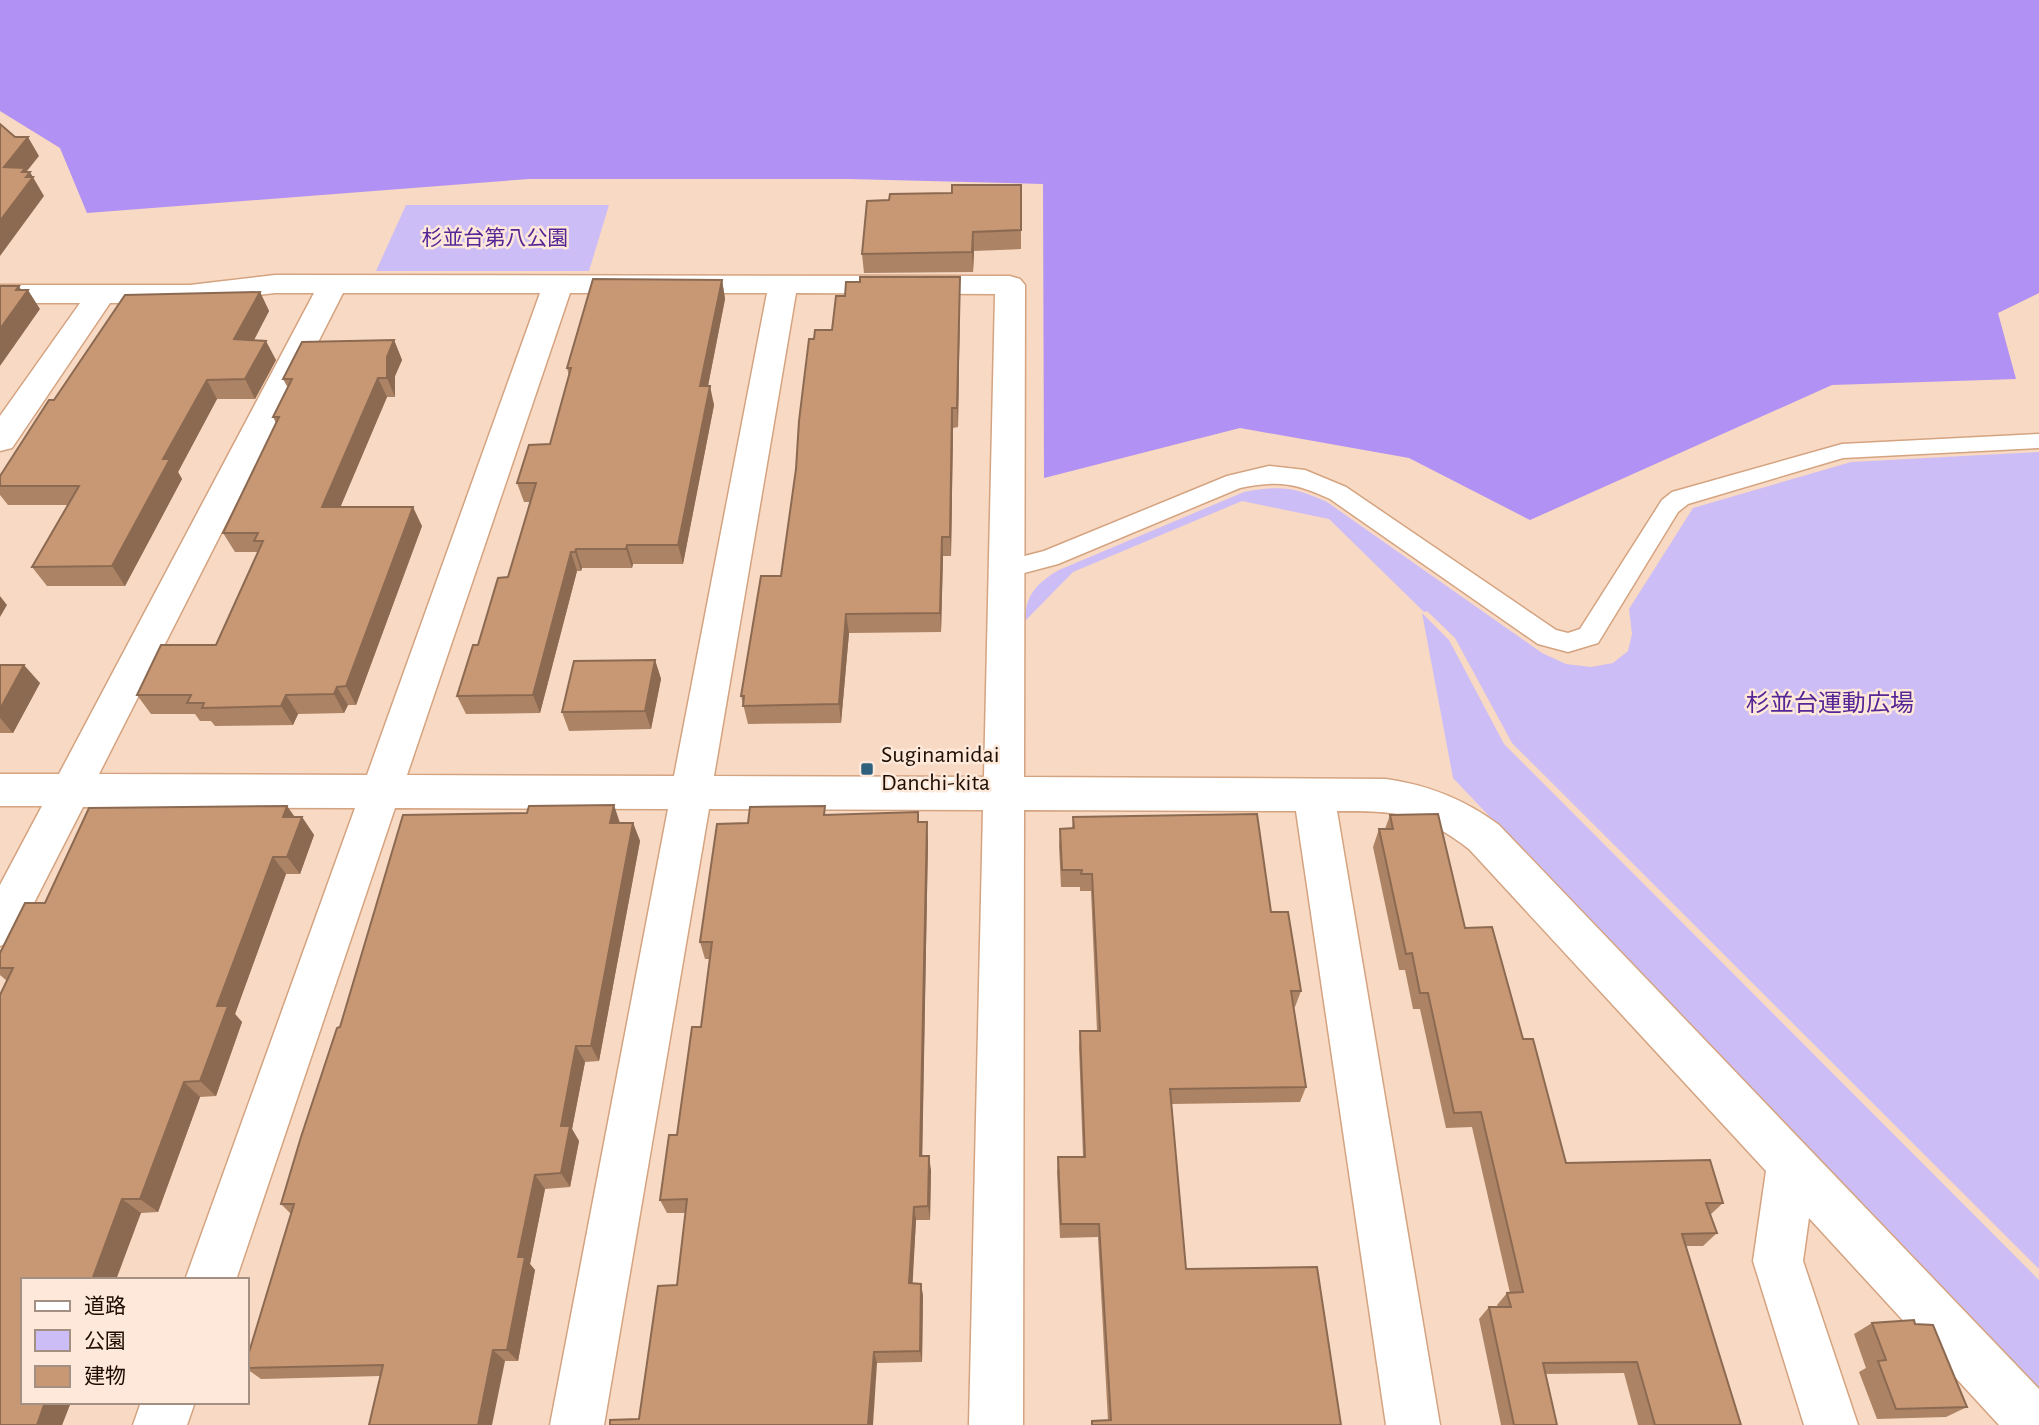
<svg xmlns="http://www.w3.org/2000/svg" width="2039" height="1425" viewBox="0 0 2039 1425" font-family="'Alegreya Sans','Noto Sans JP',sans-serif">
<rect width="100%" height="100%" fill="#f8d9c3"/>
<!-- green -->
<g fill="#cdbdf6">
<polygon points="406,205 609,205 589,271 376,271"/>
<path d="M 2039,452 L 2039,1269 L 1512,743 L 1455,638 L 1427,611 L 1424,612 L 1329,519 L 1242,501 L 1073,572 L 1025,621 C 1025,595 1038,582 1059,570 L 1244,492 C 1279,485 1295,487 1327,502 L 1542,653 L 1566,664 L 1591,667 L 1613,663 L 1628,651 L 1632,634 L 1629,609 L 1693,508 L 1851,462 Z"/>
<polygon points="1422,613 1449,640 1504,744 2039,1280 2039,1394 1453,778"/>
</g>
<!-- forest -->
<polygon fill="#b191f3" points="0,0 2039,0 2039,293 1998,313 2016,379 1832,385 1530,520 1409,458 1240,428 1044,478 1043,184 849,179 529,179 87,213 60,148 0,111"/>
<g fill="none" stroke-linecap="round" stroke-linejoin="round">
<!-- lane casing -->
<g stroke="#d4a380" stroke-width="3">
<path id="lane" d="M 2039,434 L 2039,448 L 1843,458 L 1688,504 L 1678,512 L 1598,643 L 1568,652 L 1538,644 L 1330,499 C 1296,483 1278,480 1240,488 L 1058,564 L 1006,578 L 997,575 L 994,569 L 997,563 L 1044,551 L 1227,476 L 1269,466 L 1305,470 L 1346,487 L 1556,630 L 1568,633 L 1580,629 L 1662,500 L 1672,492 L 1842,444 Z"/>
</g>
<!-- street casing -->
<g stroke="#d4a380" stroke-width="3">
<g id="street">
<path d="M 275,275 L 1010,276 L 1020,279 L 1025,285 L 1024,777 L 1386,779 C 1428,785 1464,799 1499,825 L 2039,1389 L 2039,1425 L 1999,1425 L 1809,1218 L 1803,1261 L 1858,1425 L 1804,1425 L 1753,1261 L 1766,1171 L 1469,849 C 1421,812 1396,811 1337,811 L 1440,1425 L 1386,1425 L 1296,811 L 1024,810 L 1023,1425 L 969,1425 L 983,810 L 709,809 L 604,1425 L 550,1425 L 668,809 L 395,808 L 236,1280 L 185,1280 L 355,808 L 83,807 L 15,940 L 0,946 L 0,885 L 42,806 L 0,806 L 0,774 L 59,774 L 314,293 L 275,293 L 190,303 L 110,303 L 12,448 L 0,451 L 0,416 L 80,303 L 0,303 L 0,285 L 190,285 ZM 343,293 L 540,293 L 367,775 L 99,774 ZM 570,293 L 767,293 L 674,776 L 407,775 ZM 796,293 L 995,294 L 984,777 L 714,776 Z"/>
<polygon points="141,1402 195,1402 187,1425 133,1425"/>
</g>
</g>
<!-- lane -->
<use href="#lane" fill="#fff" fill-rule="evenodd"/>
<!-- street -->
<use href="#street" fill="#fff" fill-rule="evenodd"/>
</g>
<!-- wall -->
<g fill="#ac8365">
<polygon points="1021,185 1021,249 974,251 973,272 864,273 862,254 889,200"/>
<polygon points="722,280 725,299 708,386 714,405 683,564 633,564 632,568 582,568 581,571 577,571 540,713 466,714 457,696 478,645 508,577 530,502 524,502 517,483 550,444 569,376 567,368"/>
<polygon points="260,292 269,311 254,340 276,360 255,399 217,399 178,472 182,479 125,586 47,586 32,567 68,505 8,505 0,495 0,476 54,400"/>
<polygon points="960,296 958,427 953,428 951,556 943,556 941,632 849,633 841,723 748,724 741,696 781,576 814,339 832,330"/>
<polygon points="394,340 402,360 395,376 395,397 387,397 340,507 422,526 356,705 348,705 344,713 298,714 293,725 215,726 211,721 200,721 195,714 151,714 137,695 216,645 258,552 235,552 223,533 276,423 273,417 288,388 283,379"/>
<polygon points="655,660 661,679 651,729 569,731 562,712"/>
<polygon points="0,665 40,683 13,733 0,733"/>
<polygon points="287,806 295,817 302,817 314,835 300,874 286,874 235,1014 242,1022 216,1096 200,1097 158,1212 141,1213 23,1402 71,1402 62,1425 0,1425 7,981 0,975 0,953 45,903"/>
<polygon points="826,815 919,822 928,840 922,1156 931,1170 930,1220 916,1220 912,1283 921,1284 923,1296 922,1362 877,1363 639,1419 677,1285 686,1213 667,1213 660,1200 677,1135 701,1027 710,959 705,959 700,942 748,823"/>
<polygon points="1390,815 1465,928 1523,1039 1566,1163 1723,1203 1710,1215 1717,1233 1703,1246 1686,1246 1741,1425 1638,1425 1624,1373 1546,1374 1557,1425 1501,1425 1479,1319 1489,1307 1498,1307 1497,1305 1507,1293 1510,1293 1472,1127 1446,1128 1420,1009 1413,1009 1405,970 1399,970 1373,847 1379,829 1385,829"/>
<polygon points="1073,817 1271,912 1301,991 1295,1007 1294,1007 1306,1087 1300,1102 1171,1104 1186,1269 1341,1425 1092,1425 1092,1421 1108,1421 1098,1237 1060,1238 1057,1172 1058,1157 1083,1157 1079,1047 1080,1031 1097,1031 1091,891 1080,891 1080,887 1061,887 1059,846 1060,829 1072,828"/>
<polygon points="620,823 633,823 640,841 599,1061 585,1062 572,1129 579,1141 570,1187 545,1189 530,1264 535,1270 518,1361 505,1361 381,1376 261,1379 247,1369 247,1359 291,1214 281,1204 340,1027"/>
<polygon points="1872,1323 1915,1324 1967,1407 1946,1417 1877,1419 1859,1372 1866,1368 1854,1334"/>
</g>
<!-- shaded-wall -->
<g fill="#8c6a52">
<polygon points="28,137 39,156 27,171 29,174 30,172 44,196 0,256 0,221 4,167"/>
<polygon points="973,232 974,251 973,272 972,252"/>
<polygon points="960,277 960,296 958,427 957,408"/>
<polygon points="722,280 725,299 704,406 700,386"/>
<polygon points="19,286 24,295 28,290 40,309 0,366 0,329"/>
<polygon points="260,292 269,311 244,359 234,339"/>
<polygon points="394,340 402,360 395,376 395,397 387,378 387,357"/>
<polygon points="266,341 276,360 255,399 245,379"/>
<polygon points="378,378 387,397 332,527 322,507"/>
<polygon points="207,380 217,399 178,472 182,479 125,586 112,566 163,459"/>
<polygon points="710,386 714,405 683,564 678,545"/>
<polygon points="952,408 953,428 951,556 950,537"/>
<polygon points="413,507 422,526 356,705 346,686"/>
<polygon points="942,537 943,556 941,632 940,613"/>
<polygon points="627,545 633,564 632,568 626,549"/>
<polygon points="576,549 582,568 581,571 575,552"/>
<polygon points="571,552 577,571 540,713 533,695"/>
<polygon points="0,596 7,605 0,617"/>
<polygon points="846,614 849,633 841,723 839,704"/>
<polygon points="655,660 661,679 651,729 645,711"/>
<polygon points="24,665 40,683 13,733 0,718 0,709"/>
<polygon points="337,687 348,705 344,713 334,694"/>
<polygon points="286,695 298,714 293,725 281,706"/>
<polygon points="614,805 620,823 610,823"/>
<polygon points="287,806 299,824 283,817"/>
<polygon points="302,817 314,835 300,874 287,857"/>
<polygon points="927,822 928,840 922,1170 920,1156"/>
<polygon points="633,823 640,841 599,1061 591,1046"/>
<polygon points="273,857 286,874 235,1014 242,1022 216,1096 200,1081 217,1006"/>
<polygon points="576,1046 585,1062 572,1129 579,1141 570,1187 561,1173 561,1126"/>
<polygon points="184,1082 200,1097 158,1212 140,1199"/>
<polygon points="929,1156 931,1170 930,1220 928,1206"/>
<polygon points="535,1175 545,1189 530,1264 535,1270 518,1361 507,1350 518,1257"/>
<polygon points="122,1199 141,1213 116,1280 92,1280"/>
<polygon points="914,1207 916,1220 912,1295 909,1283"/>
<polygon points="921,1284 923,1296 922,1362 920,1351"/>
<polygon points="493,1350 505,1361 492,1425 478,1425"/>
<polygon points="874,1352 877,1363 873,1425 868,1425"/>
<polygon points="45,1402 71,1402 62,1425 63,1425 37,1425"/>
</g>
<!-- building -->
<g fill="#c89875" stroke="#8c6a52" stroke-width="2">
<polygon points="0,124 15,137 28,137 4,167 25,168 22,172 30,172 26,177 33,177 0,221"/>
<polygon points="952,185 1021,185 1021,230 973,232 972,252 862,254 867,201 889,200 890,194 952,193"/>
<polygon points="860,277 960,277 957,408 952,408 950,537 942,537 940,613 846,614 839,704 743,706 744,696 741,696 761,576 781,576 796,469 799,421 809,339 814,339 815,330 832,330 836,296 845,296 846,282 860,282"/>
<polygon points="593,279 722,280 700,386 710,386 678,545 627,545 626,549 576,549 575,552 571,552 533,695 457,696 473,645 478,645 498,578 508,577 536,483 517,483 529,445 550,444 571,368 567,368"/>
<polygon points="0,286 19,286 16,290 28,290 0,329"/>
<polygon points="260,292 234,339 266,341 245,379 207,380 163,459 170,459 112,566 32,567 79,486 0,486 0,476 49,400 54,400 125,295"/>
<polygon points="394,340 387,357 387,378 378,378 322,507 413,507 346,686 337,687 334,694 286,695 281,706 202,708 204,703 187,703 191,695 137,695 161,645 216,645 263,541 254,541 258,533 223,533 279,417 273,417 292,379 283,379 302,342"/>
<polygon points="655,660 645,711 562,712 574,661"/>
<polygon points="0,665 24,665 0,709"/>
<polygon points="614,805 610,823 633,823 591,1046 576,1046 561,1126 570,1126 561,1173 535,1175 518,1257 525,1257 507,1350 493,1350 478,1425 369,1425 383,1365 247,1368 247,1359 294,1204 281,1204 301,1137 337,1028 340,1027 403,815 527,813 529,806"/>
<polygon points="287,806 283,817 302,817 287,857 273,857 217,1006 228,1006 200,1081 184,1082 140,1199 122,1199 92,1280 23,1280 23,1402 45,1402 37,1425 61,1424 61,1425 0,1425 0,995 13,968 0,968 0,953 25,903 45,903 89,808"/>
<polygon points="825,806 824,815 918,812 918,822 927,822 920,1156 929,1156 928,1206 914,1207 909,1283 921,1284 920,1351 874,1352 868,1425 610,1425 610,1420 639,1419 658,1286 677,1285 687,1199 660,1200 669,1135 677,1135 692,1027 701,1027 712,942 700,942 717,824 748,823 750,807"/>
<polygon points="1257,814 1271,912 1288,912 1301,991 1291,991 1306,1087 1170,1089 1186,1269 1317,1267 1341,1425 1092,1425 1092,1421 1111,1420 1099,1224 1061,1224 1058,1157 1085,1157 1080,1031 1100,1031 1092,874 1081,874 1082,870 1062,870 1060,829 1074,828 1073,817"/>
<polygon points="1438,814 1465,928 1492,927 1523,1039 1533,1039 1566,1163 1710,1160 1723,1203 1706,1203 1717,1233 1682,1234 1741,1425 1655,1425 1637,1362 1543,1363 1557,1425 1514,1425 1489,1307 1511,1307 1507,1293 1523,1292 1481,1112 1454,1113 1428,993 1420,993 1412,953 1406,954 1379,829 1393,829 1390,815"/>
<polygon points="1914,1320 1915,1324 1933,1325 1967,1407 1896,1409 1878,1361 1886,1360 1872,1323"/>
</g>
<!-- markers -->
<rect fill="#2f607e" stroke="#fde8d9" stroke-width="2.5" x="860" y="762" width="14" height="14" rx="3.5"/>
<g text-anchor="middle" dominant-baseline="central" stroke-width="5" stroke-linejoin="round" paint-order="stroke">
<!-- far-park labels -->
<g font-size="21" fill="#562596" stroke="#fde8d9">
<text x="495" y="238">杉並台第八公園</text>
</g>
<!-- park labels -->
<g font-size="24" fill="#562596" stroke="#fde8d9">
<text x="1830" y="704">杉並台運動広場</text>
</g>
<!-- poi labels -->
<g font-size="24" fill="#1e0d02" stroke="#fde8d9" text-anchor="start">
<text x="881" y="755">Suginamidai<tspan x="881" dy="28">Danchi-kita</tspan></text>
</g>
</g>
<!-- legend -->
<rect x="21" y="1278" width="228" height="126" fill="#fde8d9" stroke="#a49083" stroke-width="2"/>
<rect x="35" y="1301" width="35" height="10" fill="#ffffff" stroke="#a49083" stroke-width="2"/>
<text x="84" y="1313" font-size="21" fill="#1e0d02">道路</text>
<rect x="35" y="1330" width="35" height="21" fill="#cdbdf6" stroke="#a49083" stroke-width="2"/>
<text x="84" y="1348" font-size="21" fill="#1e0d02">公園</text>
<rect x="35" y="1366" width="35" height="21" fill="#c89875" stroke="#a49083" stroke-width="2"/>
<text x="84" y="1383" font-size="21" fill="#1e0d02">建物</text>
</svg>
